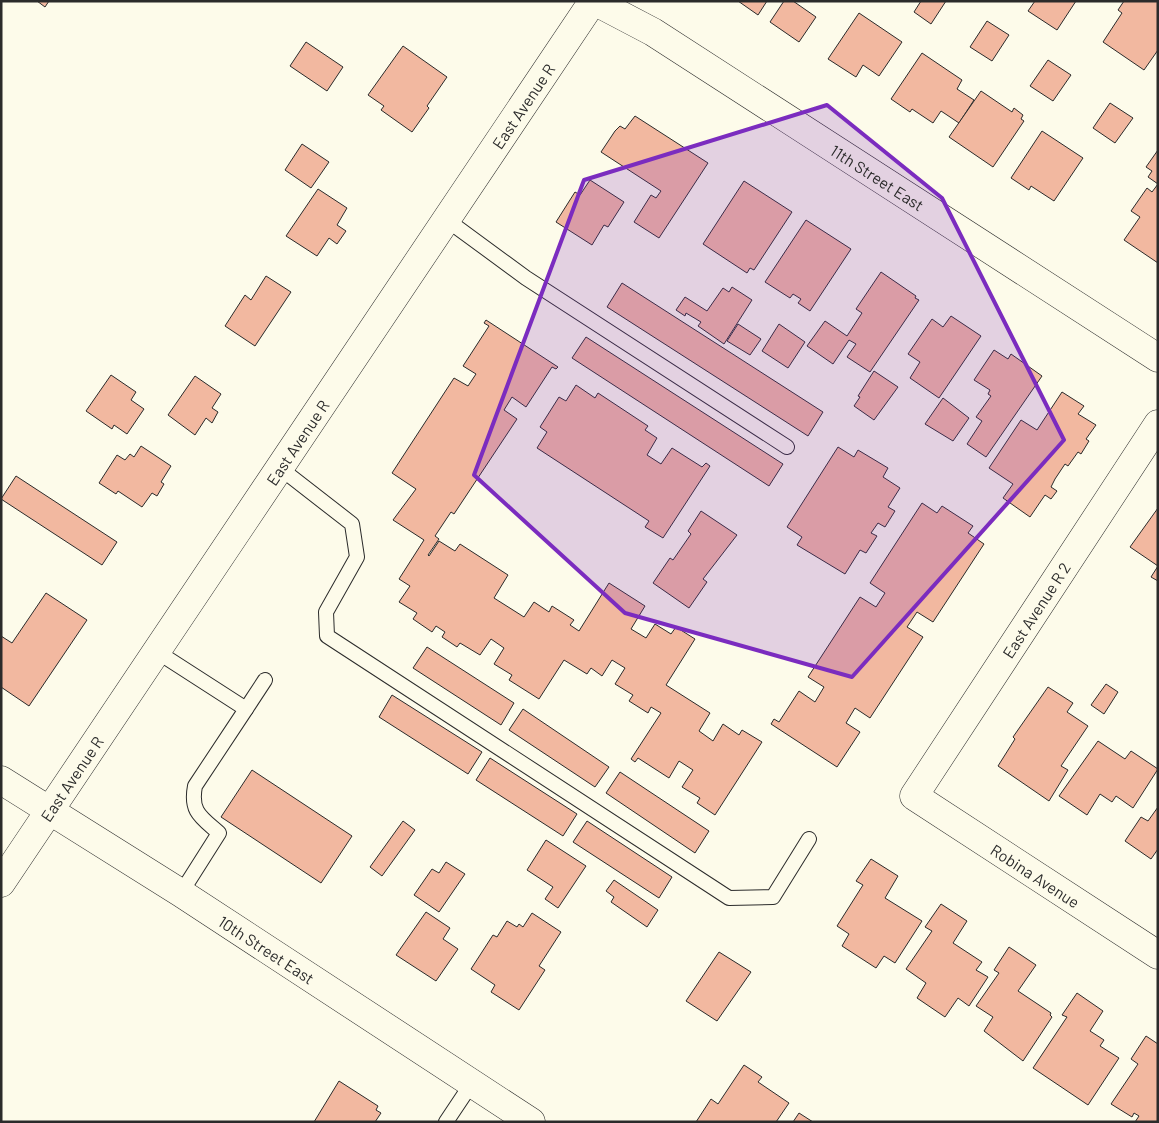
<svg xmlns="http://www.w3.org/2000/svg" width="1159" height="1123" viewBox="0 0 1159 1123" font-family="Barlow,sans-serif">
<rect width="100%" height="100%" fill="#fdfbea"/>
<!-- building -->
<g fill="#f2b8a0" stroke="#2b2b2b">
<polygon points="37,1 49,1 45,7"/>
<polygon points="738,1 767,1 758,15"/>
<polygon points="784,1 793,1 816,17 799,42 770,22"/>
<polygon points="921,1 946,1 931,24 914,12"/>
<polygon points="1035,1 1076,1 1057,30 1028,11"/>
<polygon points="1124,1 1158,1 1158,50 1144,70 1103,42 1122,13 1118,10"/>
<polygon points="859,13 902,42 879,76 863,65 856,77 828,59"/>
<polygon points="987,21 1009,35 992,61 970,47"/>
<polygon points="306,42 343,67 327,91 290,66"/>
<polygon points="403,46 447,77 427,106 429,108 412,132 381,110 384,106 368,95"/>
<polygon points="922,53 962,80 957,89 974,100 959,123 941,111 933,123 912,109 910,112 891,99"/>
<polygon points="1048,60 1071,75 1053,101 1030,86"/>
<polygon points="981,91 1012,112 1014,108 1023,115 1021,119 1024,121 993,167 949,137"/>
<polygon points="1110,103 1133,118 1115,143 1093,128"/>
<polygon points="635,116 708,163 659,238 634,222 651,195 656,198 661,191 601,152 615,131 620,126 625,129"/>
<polygon points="1042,131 1083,158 1054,201 1031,186 1029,190 1011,178"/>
<polygon points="302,144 329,162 311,188 285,170"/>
<polygon points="1158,150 1158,263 1124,240 1140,217 1131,211 1147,188 1152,192 1158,184 1148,177 1152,171 1146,167"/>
<polygon points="590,180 624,202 608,227 604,225 592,245 556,222 575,192 580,195"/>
<polygon points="744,181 792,212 754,270 750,268 747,273 703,244"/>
<polygon points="318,189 347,208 337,225 346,231 337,244 329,238 317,256 286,236"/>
<polygon points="806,220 851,249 810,311 798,303 801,299 793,294 790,298 765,282"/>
<polygon points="881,272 916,296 915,298 919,300 870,372 847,357 856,344 849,340 833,364 807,346 825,321 847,336 862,313 856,309"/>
<polygon points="266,276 291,292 255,346 225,326 245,295 251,300"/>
<polygon points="622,283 823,412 808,436 607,307"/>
<polygon points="732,287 752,300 724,344 698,326 701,322 686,313 685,316 676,310 685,297 707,311 723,288 729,292"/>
<polygon points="951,316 981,336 939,398 910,378 920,362 908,354 932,319 943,327"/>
<polygon points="486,320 558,367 556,369 552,367 526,407 512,397 504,410 517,419 454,514 451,512 435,536 439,539 428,555 429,556 439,541 455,551 460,544 508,575 494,598 524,617 534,602 549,612 552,606 574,620 570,625 579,631 609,583 645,606 631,629 646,638 655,624 671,634 676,627 695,639 666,685 710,713 699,731 713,741 723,724 739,735 742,730 762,742 715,815 697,803 700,798 682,787 693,770 679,761 669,778 638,758 635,762 631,759 661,713 651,707 648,713 629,701 633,695 615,684 625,668 612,660 602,676 591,668 587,674 564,660 539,699 509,680 512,675 494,664 504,648 491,639 480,655 460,643 457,647 442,637 445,632 436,626 432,632 413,619 417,613 399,602 410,586 399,579 424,540 393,520 416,489 392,473 454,378 468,386 476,374 463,366 489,326 484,323"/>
<polygon points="738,324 761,339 750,355 727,341"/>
<polygon points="779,324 805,342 788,368 762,351"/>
<polygon points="586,337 783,464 769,486 572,358"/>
<polygon points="994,350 1008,359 1011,354 1042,376 986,457 967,444 982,421 976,417 991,396 988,394 990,390 974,380"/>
<polygon points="874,371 898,387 874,420 854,406 860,397 858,396"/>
<polygon points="111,375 136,392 131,400 144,409 127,434 114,425 112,429 86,411"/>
<polygon points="195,376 221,394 212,408 218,412 212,423 206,418 195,435 168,415"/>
<polygon points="576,385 595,398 598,393 648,426 645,430 657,438 647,455 661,464 672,448 702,467 706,463 710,466 663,538 645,527 649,521 537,448 547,432 540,427 559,397 566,401"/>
<polygon points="1062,392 1084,406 1078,414 1096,425 1086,439 1089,441 1081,454 1078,452 1068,466 1065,464 1055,479 1051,487 1057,491 1051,499 1045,495 1030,517 1003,498 1013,484 989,468 1021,420 1037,430"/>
<polygon points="943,398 969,418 953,441 925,424"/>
<polygon points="141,446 171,466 161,482 164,484 157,496 152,493 142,507 118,491 116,494 99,483 117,455 125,460 130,454 134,457"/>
<polygon points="838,447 854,457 858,450 888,468 883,477 900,488 888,507 895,511 885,527 878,523 871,533 877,536 866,553 860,550 845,574 797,545 802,537 787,527"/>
<polygon points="16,476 117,542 102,565 1,499"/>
<polygon points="922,503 937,513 942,506 973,526 968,533 984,544 933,622 917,612 907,627 923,637 870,718 855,708 846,723 860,732 837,767 771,724 774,719 779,722 799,691 815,702 824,687 808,677 860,597 876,607 885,593 870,583"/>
<polygon points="1158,508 1158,566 1130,547"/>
<polygon points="701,511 737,535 703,579 707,582 689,608 653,583 670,558 673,560 691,534 688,531"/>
<polygon points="1158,566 1158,581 1151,577"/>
<polygon points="46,593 87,620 29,706 1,687 1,636 12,643"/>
<polygon points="427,647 514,703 501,725 413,668"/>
<polygon points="1106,684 1118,692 1104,714 1091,705"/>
<polygon points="1048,687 1073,703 1067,712 1088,726 1061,766 1068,770 1049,801 998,766 1015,739 1013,737"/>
<polygon points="392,695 482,752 468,774 379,717"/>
<polygon points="523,709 609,767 595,787 509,730"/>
<polygon points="1098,741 1125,759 1131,751 1158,769 1133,808 1116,796 1112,802 1100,794 1087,815 1059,796"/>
<polygon points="490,758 577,814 563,836 476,780"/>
<polygon points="252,770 352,836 321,883 221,817"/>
<polygon points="620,772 709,831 695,853 606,793"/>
<polygon points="1158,807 1158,849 1151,859 1125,841 1141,817 1148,821"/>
<polygon points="403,821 415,830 382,876 370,867"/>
<polygon points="587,821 672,877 659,898 573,842"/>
<polygon points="546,840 586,866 558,908 545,899 553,887 527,870"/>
<polygon points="871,859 898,876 885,898 922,921 895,963 884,956 876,968 842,946 849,934 837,926 863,885 856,881"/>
<polygon points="446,862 465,874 439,912 414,895 432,869 439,873"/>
<polygon points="614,880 658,910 647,927 611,902 614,897 606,891"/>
<polygon points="941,904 967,921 953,943 982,962 976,970 988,977 969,1006 958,998 945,1017 917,998 926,983 906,969 932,931 925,927"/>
<polygon points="426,912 450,928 443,939 458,949 436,981 396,955"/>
<polygon points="532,913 561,932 539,966 545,970 519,1010 491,992 495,985 471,969 493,935 497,937 507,921 517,927 519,924 523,927"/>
<polygon points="1009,947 1036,965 1018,991 1051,1013 1050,1015 1052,1017 1023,1061 984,1031 993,1017 976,1006 999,973 994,970"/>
<polygon points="719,952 751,972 717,1021 686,1001"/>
<polygon points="1077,993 1103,1011 1090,1031 1104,1040 1100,1046 1119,1058 1088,1105 1033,1068 1067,1017 1062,1015"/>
<polygon points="1146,1036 1158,1044 1158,1122 1135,1122 1139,1116 1134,1113 1132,1117 1111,1104 1138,1064 1131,1059"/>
<polygon points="744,1065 762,1077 758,1082 789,1103 776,1122 696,1122 711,1099 718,1104"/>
<polygon points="339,1081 378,1106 376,1110 381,1113 375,1122 314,1122"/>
<polygon points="799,1113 813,1122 793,1122"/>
</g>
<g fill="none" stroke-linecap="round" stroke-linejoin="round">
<!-- service casing -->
<g stroke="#2b2b2b" stroke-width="16">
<g id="service">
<polyline points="447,220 526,278 787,447"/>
<polyline points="280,468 352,524 357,557 326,612 327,636 729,898 773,897 809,839"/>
<path d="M 156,651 L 246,709 L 195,786 C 190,812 201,817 219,833 L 181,893"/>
<polyline points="246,709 265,680"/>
<polyline points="446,1122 472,1083"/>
</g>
</g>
<!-- minor casing -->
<g stroke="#2b2b2b" stroke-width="29">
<g id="minor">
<path id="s1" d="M 594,1 L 653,32 L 1158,358"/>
<path id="s2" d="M 1158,424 L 914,796 L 1158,955"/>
</g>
</g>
<!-- secondary casing -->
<g stroke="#2b2b2b" stroke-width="29">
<g id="secondary">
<path id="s3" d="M 1,780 L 181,893 L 531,1122"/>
<path id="s4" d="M 1,883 L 593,1"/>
</g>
</g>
<!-- service -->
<use href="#service" stroke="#fdfbea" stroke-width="14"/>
<!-- minor -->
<use href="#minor" stroke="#fdfbea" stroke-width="28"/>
<!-- secondary -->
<use href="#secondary" stroke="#fdfbea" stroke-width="28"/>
</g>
<!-- marked area -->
<path fill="#7b2cbf" fill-opacity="0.2" stroke="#7b2cbf" stroke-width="4" stroke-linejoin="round" d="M 827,105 L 942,198 L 1064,440 L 852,677 L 625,613 L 474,475 L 584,180 Z"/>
<g text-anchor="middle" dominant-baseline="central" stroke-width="4" stroke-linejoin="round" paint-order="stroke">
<!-- street labels -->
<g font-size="16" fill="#2b2b2b" stroke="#fdfbea">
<text stroke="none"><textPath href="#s4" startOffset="936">East Avenue R</textPath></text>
<text stroke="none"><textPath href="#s1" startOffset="334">11th Street East</textPath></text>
<text stroke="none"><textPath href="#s4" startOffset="531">East Avenue R</textPath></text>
<text transform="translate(1036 610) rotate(-57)">East Avenue R 2</text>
<text stroke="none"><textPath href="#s4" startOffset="126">East Avenue R</textPath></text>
<text stroke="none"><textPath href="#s2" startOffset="590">Robina Avenue</textPath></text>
<text stroke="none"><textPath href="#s3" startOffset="315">10th Street East</textPath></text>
</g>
</g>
<!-- border -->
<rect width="1159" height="1123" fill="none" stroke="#2b2b2b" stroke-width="5"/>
</svg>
